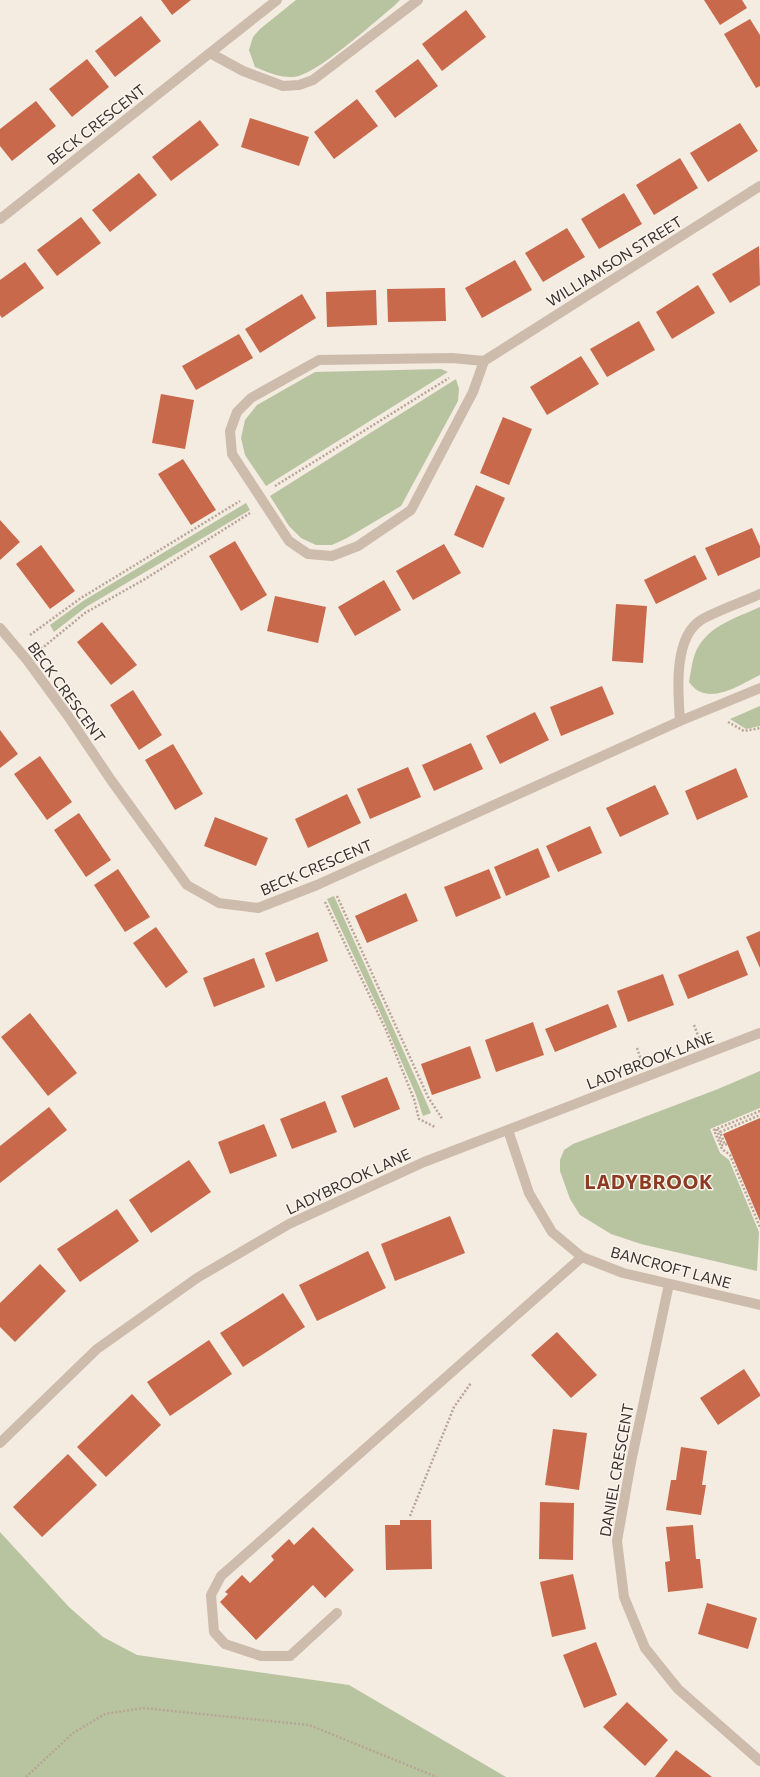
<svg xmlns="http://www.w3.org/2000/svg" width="760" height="1777" viewBox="0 0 760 1777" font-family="Commissioner,sans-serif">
<rect width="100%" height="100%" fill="#f4ebe1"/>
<!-- green -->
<g fill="#b8c4a0">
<path d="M 296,0 L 400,0 L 394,6 C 373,23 318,74 294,77 C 280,78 267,72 255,67 L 249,50 L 253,37 L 260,29 Z"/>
<polygon points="441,369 448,372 266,486 245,455 241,438 245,420 257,405 315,372"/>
<polygon points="456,379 459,389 458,401 401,506 347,538 332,545 316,545 301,538 289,526 270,496"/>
<polygon points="246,503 250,510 86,607 54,632 50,625 83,601"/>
<path d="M 760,607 L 760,675 C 739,685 707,708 689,682 C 691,672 692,659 697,649 C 710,625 736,618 760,607 Z"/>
<polygon points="760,706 760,726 746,729 730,719"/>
<polygon points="334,896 424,1097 431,1113 423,1116 416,1095 379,1010 327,899"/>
<polygon points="760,1071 760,1108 710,1129 720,1153 729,1160 759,1232 757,1271 641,1244 611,1234 580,1215 570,1199 560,1171 560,1160 564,1150 573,1144 718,1089"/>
<polygon points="0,1532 69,1607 103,1637 137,1655 349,1685 506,1777 0,1777"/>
</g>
<!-- building -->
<g fill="#c8694b">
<polygon points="161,0 191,0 172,15"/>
<polygon points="704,0 742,0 747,8 720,25"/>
<polygon points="466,10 486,37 442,71 422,44"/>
<polygon points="141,16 161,41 115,77 95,51"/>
<polygon points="750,19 760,35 760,86 756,88 724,34"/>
<polygon points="87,59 109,87 72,117 49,89"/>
<polygon points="418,59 438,86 395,118 375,91"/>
<polygon points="357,99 378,126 334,159 314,132"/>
<polygon points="36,101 56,126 12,161 0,146 0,129"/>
<polygon points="250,118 309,137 299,166 241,147"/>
<polygon points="200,120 219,145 171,181 152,157"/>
<polygon points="740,123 758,151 708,182 690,153"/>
<polygon points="680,158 698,188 654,215 636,185"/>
<polygon points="139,173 157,195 110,232 92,210"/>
<polygon points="624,193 642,224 599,249 581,219"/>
<polygon points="81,217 101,243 57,276 37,250"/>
<polygon points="567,228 585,257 543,282 525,253"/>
<polygon points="759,246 760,285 730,303 712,274"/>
<polygon points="515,260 532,290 482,318 465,288"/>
<polygon points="25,262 44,288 2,318 0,315 0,280"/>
<polygon points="698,285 715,313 672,339 656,312"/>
<polygon points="445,288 446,321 388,322 387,289"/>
<polygon points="376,290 377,325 327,327 326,292"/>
<polygon points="302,294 316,318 260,353 245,329"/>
<polygon points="639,321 655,350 607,377 590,349"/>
<polygon points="239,334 253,358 196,390 182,366"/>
<polygon points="581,356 599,384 547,415 530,387"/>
<polygon points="161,394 194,400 185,449 152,443"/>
<polygon points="503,417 532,429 509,485 480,473"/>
<polygon points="183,459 216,510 191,525 158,474"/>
<polygon points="476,485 505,498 483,548 454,535"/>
<polygon points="0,520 20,542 0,560"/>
<polygon points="752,528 760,546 760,557 718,576 705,548"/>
<polygon points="235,541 267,595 241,611 209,556"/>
<polygon points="444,544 461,573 413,600 396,571"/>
<polygon points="41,545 75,591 50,609 16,564"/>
<polygon points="695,555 707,579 656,604 644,580"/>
<polygon points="384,580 401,610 355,636 338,607"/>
<polygon points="275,596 326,607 318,643 267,631"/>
<polygon points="616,604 647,606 643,663 612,661"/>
<polygon points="102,622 137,665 111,685 77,642"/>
<polygon points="602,686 614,714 561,736 550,707"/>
<polygon points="133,690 162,735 139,750 110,705"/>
<polygon points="535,712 549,740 500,764 486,736"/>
<polygon points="0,730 18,754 0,768"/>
<polygon points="471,743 483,769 434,791 422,765"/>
<polygon points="173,744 203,794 175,810 145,760"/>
<polygon points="40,756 72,802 47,820 14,774"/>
<polygon points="408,767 421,797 370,819 357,789"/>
<polygon points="736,768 748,797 697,820 685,791"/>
<polygon points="655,785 669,814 620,837 606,808"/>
<polygon points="347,794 361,823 308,848 295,819"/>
<polygon points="79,813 111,860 86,877 54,830"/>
<polygon points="215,817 268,838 256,866 204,846"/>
<polygon points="590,826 602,853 558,872 546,846"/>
<polygon points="538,848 550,877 506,896 494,867"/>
<polygon points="118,869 150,917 125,932 94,885"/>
<polygon points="489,869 501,898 456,917 444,887"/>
<polygon points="406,893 418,921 367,943 355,916"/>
<polygon points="156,927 188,972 166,988 133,943"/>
<polygon points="760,931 760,968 746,937"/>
<polygon points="318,932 328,961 276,982 265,953"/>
<polygon points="738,950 748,975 688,999 678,975"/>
<polygon points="254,958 265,987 214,1007 203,978"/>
<polygon points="663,974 674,1005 628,1022 617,991"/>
<polygon points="608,1004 617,1027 555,1052 545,1029"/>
<polygon points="30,1013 77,1073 48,1096 1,1037"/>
<polygon points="533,1022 544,1055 496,1072 485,1040"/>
<polygon points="470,1046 481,1078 432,1095 421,1064"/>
<polygon points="387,1077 400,1109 354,1128 341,1096"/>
<polygon points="325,1101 337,1132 292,1149 280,1119"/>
<polygon points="49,1107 67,1130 0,1183 0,1146"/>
<polygon points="760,1118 760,1221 723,1134"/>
<polygon points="264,1124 277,1156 230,1174 218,1142"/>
<polygon points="189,1160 211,1192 151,1233 129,1200"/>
<polygon points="117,1209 139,1241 80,1282 57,1249"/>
<polygon points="450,1216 465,1253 395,1281 381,1244"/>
<polygon points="368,1251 386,1288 317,1321 299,1285"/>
<polygon points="40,1264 66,1291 15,1342 0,1327 0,1303"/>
<polygon points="283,1293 305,1327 243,1367 220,1333"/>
<polygon points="557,1332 597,1375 571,1398 531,1355"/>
<polygon points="209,1340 232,1374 170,1416 147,1382"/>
<polygon points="744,1369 760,1394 760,1396 718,1425 700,1398"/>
<polygon points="132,1394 161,1425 106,1477 77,1447"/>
<polygon points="553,1429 587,1433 579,1490 545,1485"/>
<polygon points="681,1447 707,1451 702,1485 706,1485 701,1515 666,1510 671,1480 676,1480"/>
<polygon points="68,1454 97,1485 42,1537 13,1507"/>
<polygon points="540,1502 574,1503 573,1560 539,1559"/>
<polygon points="400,1520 431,1520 432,1569 386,1570 385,1525 400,1525"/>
<polygon points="693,1525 696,1559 700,1559 703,1588 668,1592 665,1562 670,1561 666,1527"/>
<polygon points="313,1527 354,1570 325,1598 313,1585 256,1640 220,1602 228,1594 225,1592 242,1575 250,1583 274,1560 271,1556 289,1539 294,1545"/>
<polygon points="573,1574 586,1629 552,1637 540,1582"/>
<polygon points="707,1603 757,1618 748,1649 698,1634"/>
<polygon points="596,1642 617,1695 584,1708 563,1655"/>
<polygon points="627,1702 668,1740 645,1766 603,1727"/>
<polygon points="676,1750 712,1777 655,1777"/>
</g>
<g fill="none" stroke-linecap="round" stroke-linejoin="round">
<!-- path -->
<g stroke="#b9a596" stroke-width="2.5" stroke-dasharray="2 2" stroke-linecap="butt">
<polyline points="275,486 449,378"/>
<polyline points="30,635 81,598 240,501"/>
<polyline points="41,649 85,613 145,579 250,513"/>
<polyline points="728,722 744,731 760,728"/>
<polyline points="337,896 428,1097 443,1120"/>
<polyline points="325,902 386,1030 414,1099 419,1119 435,1127"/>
<polyline points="694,1025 699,1038"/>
<polyline points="637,1048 641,1060"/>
<polyline points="760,1111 714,1130 722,1149 730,1155 760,1227"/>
<polyline points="717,1129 722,1145 725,1145"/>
<polyline points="727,1144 725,1145 720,1132 760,1115"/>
<polyline points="410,1516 454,1407 471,1383"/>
<polyline points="26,1777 73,1733 105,1714 143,1708 309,1725 437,1777"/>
</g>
<!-- minor -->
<g stroke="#cdbbac" stroke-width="10">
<polyline points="210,53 243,71 283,86 299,85 313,80 418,0"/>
<polyline points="0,219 277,0"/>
<polyline points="484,361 452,358 319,360 251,398 237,412 230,431 232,454 289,541 308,554 332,556 358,546 411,510 473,392 484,361 760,186"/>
<polyline points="0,628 27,660 68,716 111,780 187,885 219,903 258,908 317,885 680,721 760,688"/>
<path d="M 680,721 C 678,692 673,638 701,620 C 716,611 743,602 760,594"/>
<polyline points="508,1130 529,1193 552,1232 582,1257 623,1273 760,1305"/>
<polyline points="669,1284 631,1462 617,1541 624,1597 645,1648 678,1689 760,1761"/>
<polyline points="0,1443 97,1349 197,1278 289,1224 424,1162 760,1033"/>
<polyline points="337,1613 290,1656 261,1656 225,1644 214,1632 211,1595 221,1576 582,1257"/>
</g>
</g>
<g text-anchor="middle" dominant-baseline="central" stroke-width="3" stroke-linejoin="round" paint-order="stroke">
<!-- street labels -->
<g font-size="15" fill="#3b302b" stroke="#fbf5ee">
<text transform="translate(96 124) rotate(-38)">BECK CRESCENT</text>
<text transform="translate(614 261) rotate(-32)">WILLIAMSON STREET</text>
<text transform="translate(67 692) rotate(54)">BECK CRESCENT</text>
<text transform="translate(316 867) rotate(-23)">BECK CRESCENT</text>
<text transform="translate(650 1060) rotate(-21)">LADYBROOK LANE</text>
<text transform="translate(348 1181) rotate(-25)">LADYBROOK LANE</text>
<text transform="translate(671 1267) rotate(15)">BANCROFT LANE</text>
<text transform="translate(616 1470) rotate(-80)">DANIEL CRESCENT</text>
</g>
<!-- district labels -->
<g font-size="19" font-weight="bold" letter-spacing="1" fill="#8c3b22" stroke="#fbf5ee">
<text x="649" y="1181">LADYBROOK</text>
</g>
</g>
</svg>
